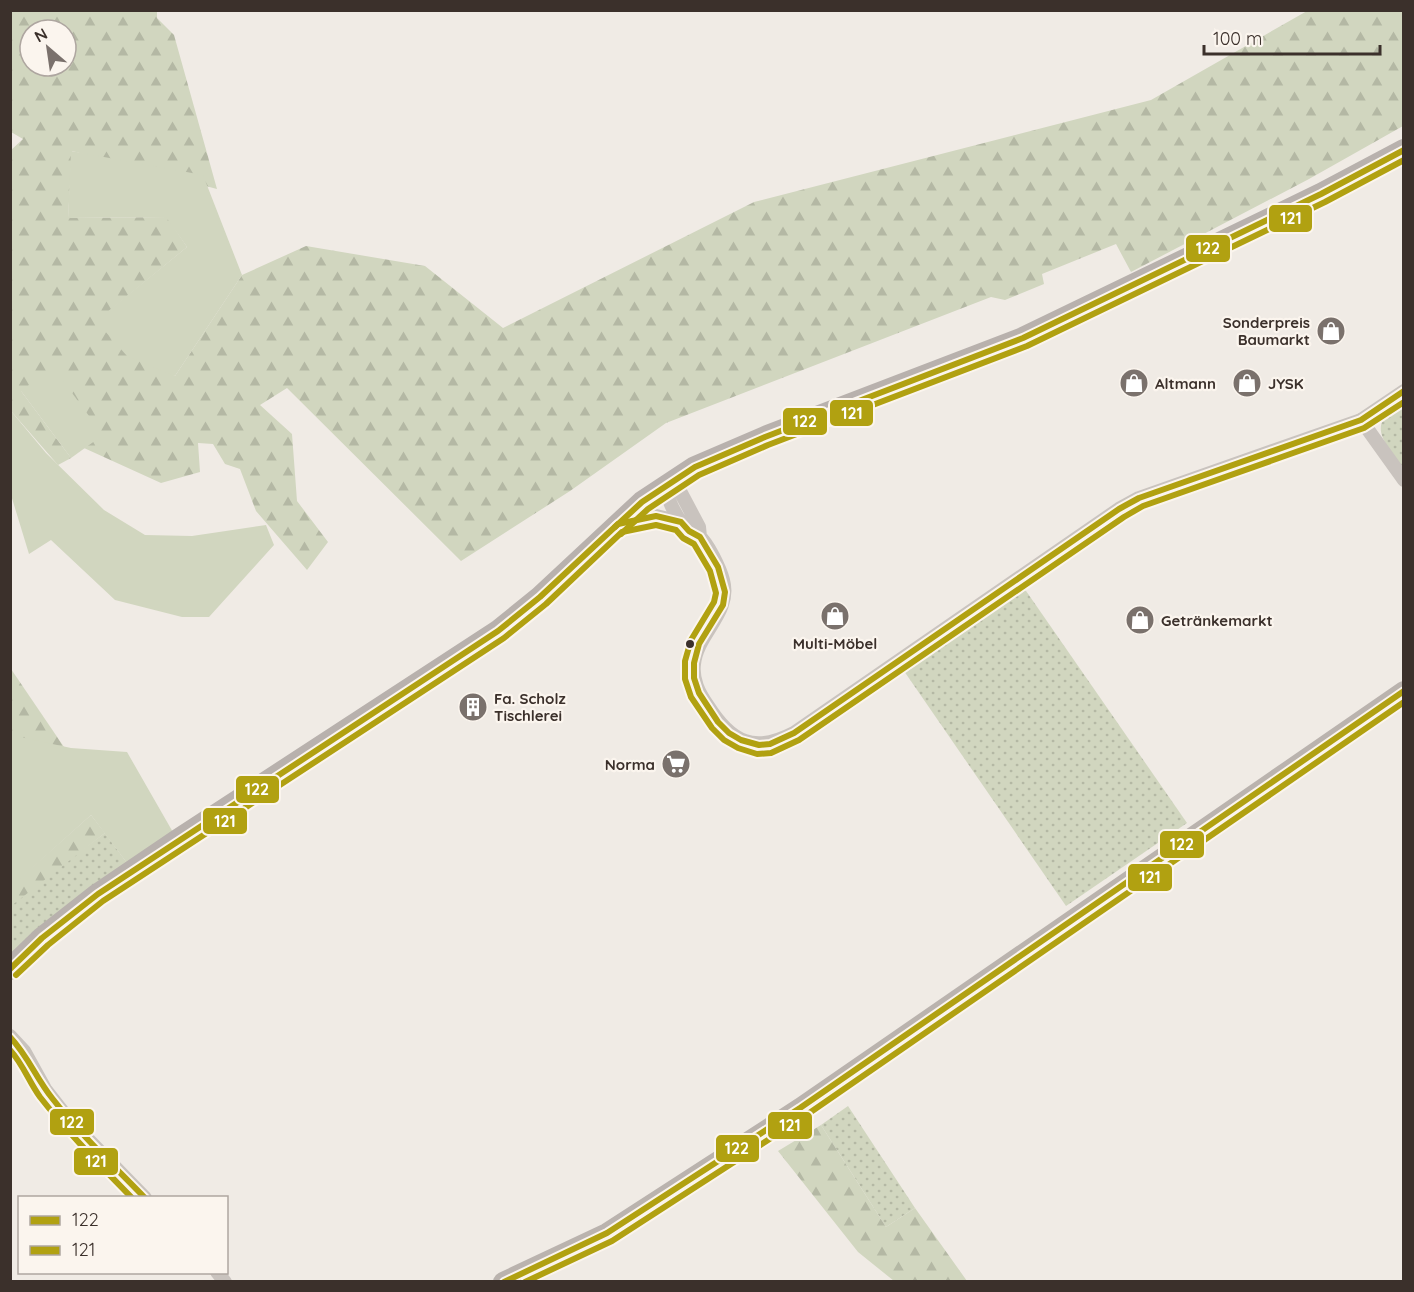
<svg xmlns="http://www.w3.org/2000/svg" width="1414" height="1292" viewBox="0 0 1414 1292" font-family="Quicksand,sans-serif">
<defs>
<pattern id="grass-dots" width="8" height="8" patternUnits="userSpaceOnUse" patternTransform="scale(1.5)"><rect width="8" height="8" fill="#d1d6bf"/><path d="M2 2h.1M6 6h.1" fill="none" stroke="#b4b8a4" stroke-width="1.8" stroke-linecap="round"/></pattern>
<pattern id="forest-firs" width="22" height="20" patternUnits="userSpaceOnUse" patternTransform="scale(1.5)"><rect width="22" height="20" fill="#d1d6bf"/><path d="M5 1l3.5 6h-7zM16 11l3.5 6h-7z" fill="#b4b8a4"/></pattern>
</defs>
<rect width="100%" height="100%" fill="#f0ebe5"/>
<!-- grass -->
<g fill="url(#grass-dots)">
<path d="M 1403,399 L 1403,468 C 1382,438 1366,426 1403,399 Z"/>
<polygon points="1024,588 1187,823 1066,906 904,671"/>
<polygon points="105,833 127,863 11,957 11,902"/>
<polygon points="848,1106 915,1208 886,1227 821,1125"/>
</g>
<!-- forest -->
<g fill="url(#forest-firs)" fill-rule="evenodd">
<path d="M 11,11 L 157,11 L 157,18 L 174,35 L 217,189 L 72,151 L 68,218 L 167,217 L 187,247 L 97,321 L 175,376 L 242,275 L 306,246 L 425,266 L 503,328 L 754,202 L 1151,100 L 1307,11 L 1403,11 L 1403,126 L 1309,179 L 1131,272 L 1116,244 L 1042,274 L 1044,284 L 1005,300 L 991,297 L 666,423 L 570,491 L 461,561 L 287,388 L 260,405 L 292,434 L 297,501 L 328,542 L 307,570 L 256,511 L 240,469 L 225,464 L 213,444 L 198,443 L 200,472 L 161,483 L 84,448 L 102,435 L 21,391 L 71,458 L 58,465 L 11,411 L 10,151 L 23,139 L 11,132 ZM 30,30 L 66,30 L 66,66 L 30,66 Z"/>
<polygon points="11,669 66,750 11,737"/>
<polygon points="91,815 105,833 11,906 10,887"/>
<polygon points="821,1125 886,1227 915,1208 967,1281 894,1281 858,1252 778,1151"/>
</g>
<!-- garden -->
<g fill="#d1d6bf">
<polygon points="71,151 203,175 242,275 175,376 127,356 96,321 187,247 166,217 68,218"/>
<polygon points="53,367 103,435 71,458 21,391"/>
<polygon points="11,411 46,453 104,510 145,535 192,536 266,525 274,545 209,617 182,617 115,600 51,540 29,554 11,495"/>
<polygon points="11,735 71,748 127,752 174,834 127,863 91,815 11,887"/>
</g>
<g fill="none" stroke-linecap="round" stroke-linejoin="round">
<!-- street -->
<g stroke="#c9c3be" stroke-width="14">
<polyline points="1361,420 1404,480"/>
<polyline points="624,522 656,516 681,522"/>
<path d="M 700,537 L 699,527 L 681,493 L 677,489 L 664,486 C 669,502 675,517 687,529 C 691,533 696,533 699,536 C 708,543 720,569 723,580 C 732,613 697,633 694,664 C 692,680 699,693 708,706 C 731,742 754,754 794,733 L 1119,509 L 1139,498 L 1361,420 L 1404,391"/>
<polyline points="10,1036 24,1051 45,1089 70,1121 145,1198"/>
<polyline points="217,1272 225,1282"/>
</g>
<!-- secondary -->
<polyline stroke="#bab3ae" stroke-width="20" points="503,1282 607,1233 800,1108 1404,691"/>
<!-- primary -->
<polyline stroke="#b8b1ad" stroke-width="22" points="10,969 42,938 98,894 179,839 498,631 540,597 642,502 695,467 765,437 1023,338 1321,194 1404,150"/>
<!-- bus-1 casing -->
<g stroke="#fbf5ee" stroke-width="10">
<g id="bus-1">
<polyline points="615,527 642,502 695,467 765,437 1023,338 1321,194 1404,150"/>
<polyline points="10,969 42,938 98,894 498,631 540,597 618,524 656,516 681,522 689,531 700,537 718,567 725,592 723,605 699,644 694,663 694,678 699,693 718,722 729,733 741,740 759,745 770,744 794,733 1119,509 1139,498 1361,420 1404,391"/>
<path d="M 10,1037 C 28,1056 36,1078 52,1098 C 80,1134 113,1165 145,1198"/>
<polyline points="504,1282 607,1233 800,1108 1404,691"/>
</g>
</g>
<!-- bus-2 casing -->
<g stroke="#fbf5ee" stroke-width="10">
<g id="bus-2">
<polyline points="621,534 648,509 699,475 768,445 1027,346 1325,202 1404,160"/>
<polyline points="16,975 48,945 103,901 504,638 546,604 622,532 656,525 676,530 683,538 694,544 710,571 716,593 714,602 691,640 685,661 685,679 691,697 712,728 724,740 738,748 757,754 771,753 799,740 1124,517 1143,506 1364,428 1404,402"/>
<path d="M 10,1050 C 23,1064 29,1082 40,1097 C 68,1133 100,1165 132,1198"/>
<polyline points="525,1282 612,1241 805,1116 1404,702"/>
</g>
</g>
<!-- bus-1 -->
<use href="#bus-1" stroke="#b1a111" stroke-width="6"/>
<!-- bus-2 -->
<use href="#bus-2" stroke="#b1a111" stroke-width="6"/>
</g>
<!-- icons -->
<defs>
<g id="shop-disc" transform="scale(1.5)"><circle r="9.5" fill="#7a716c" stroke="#fbf5ee"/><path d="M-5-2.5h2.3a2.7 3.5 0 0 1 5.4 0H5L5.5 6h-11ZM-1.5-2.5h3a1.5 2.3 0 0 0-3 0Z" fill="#fff"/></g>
<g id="building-disc" transform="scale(1.5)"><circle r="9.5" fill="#7a716c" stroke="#fbf5ee"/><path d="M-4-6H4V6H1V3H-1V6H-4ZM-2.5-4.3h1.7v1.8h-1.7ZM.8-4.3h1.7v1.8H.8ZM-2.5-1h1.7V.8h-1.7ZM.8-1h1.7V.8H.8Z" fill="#fff"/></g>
<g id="supermarket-disc" transform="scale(1.5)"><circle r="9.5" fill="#7a716c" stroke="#fbf5ee"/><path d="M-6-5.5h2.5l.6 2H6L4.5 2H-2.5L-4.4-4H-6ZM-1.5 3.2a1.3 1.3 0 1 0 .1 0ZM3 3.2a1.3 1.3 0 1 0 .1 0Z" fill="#fff"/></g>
</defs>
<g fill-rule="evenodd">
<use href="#shop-disc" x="1331" y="331"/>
<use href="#shop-disc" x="1134" y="383"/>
<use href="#shop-disc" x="1247" y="383"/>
<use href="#shop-disc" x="835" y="616"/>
<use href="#shop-disc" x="1140" y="620"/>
<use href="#building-disc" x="473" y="707"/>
<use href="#supermarket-disc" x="676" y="764"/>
</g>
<!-- markers -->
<circle fill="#3b302b" stroke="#fbf5ee" stroke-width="2" cx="690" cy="644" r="5"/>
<g text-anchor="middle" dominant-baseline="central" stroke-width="4.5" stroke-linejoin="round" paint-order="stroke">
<!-- poi labels -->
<g font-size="15" font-weight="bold" fill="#3b302b" stroke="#fbf5ee" text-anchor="start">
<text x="1310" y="322" text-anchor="end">Sonderpreis<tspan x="1310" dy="17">Baumarkt</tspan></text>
<text x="1155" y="383">Altmann</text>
<text x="1268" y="383">JYSK</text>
<text x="1161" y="620">Getränkemarkt</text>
<text x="835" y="643" text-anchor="middle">Multi-Möbel</text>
<text x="494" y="698">Fa. Scholz<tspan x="494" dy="17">Tischlerei</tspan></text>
<text x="655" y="764" text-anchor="end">Norma</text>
</g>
</g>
<g stroke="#fbf5ee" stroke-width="2">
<rect x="1268" y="204" width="45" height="29" rx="6" fill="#b1a111"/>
<rect x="1185" y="234" width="46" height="29" rx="6" fill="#b1a111"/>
<rect x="829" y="399" width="45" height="28" rx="6" fill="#b1a111"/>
<rect x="782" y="407" width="46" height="29" rx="6" fill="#b1a111"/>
<rect x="235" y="775" width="45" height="29" rx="6" fill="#b1a111"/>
<rect x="202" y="807" width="46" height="28" rx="6" fill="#b1a111"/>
<rect x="1159" y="830" width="46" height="29" rx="6" fill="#b1a111"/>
<rect x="1127" y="863" width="46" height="29" rx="6" fill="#b1a111"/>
<rect x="49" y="1108" width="46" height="28" rx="6" fill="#b1a111"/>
<rect x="767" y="1111" width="46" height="29" rx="6" fill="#b1a111"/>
<rect x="715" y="1134" width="45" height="29" rx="6" fill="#b1a111"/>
<rect x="73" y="1147" width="46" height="29" rx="6" fill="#b1a111"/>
</g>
<g font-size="16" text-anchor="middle" font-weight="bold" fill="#fff">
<text x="1291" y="224">121</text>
<text x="1208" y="254">122</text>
<text x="852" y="419">121</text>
<text x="805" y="427">122</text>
<text x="257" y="795">122</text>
<text x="225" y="827">121</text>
<text x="1182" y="850">122</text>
<text x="1150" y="883">121</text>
<text x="72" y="1128">122</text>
<text x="790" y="1131">121</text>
<text x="737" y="1154">122</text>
<text x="96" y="1167">121</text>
</g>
<!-- border -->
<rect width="1414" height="1292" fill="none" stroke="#3b302b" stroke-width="24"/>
<!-- legend -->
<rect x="18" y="1196" width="210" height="78" fill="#fbf5ee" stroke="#aea6a0" stroke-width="1.5"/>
<rect x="30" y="1216" width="30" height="9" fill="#b1a111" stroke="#aea6a0" stroke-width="1.5"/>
<text x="72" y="1226" font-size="18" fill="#3b302b">122</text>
<rect x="30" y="1246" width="30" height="9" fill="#b1a111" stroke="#aea6a0" stroke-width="1.5"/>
<text x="72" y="1256" font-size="18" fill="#3b302b">121</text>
<!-- north arrow -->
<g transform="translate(48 48) rotate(331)"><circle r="28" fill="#fbf5ee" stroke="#aea6a0" stroke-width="1.5"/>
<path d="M0-4.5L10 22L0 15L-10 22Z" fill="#7a716c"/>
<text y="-9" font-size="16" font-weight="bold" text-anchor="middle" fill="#3b302b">N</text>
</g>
<!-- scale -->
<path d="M1204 45v9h176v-9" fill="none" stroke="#3b302b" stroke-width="3"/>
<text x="1213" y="45" font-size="18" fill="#3b302b" stroke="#fbf5ee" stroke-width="4.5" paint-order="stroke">100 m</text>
</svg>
